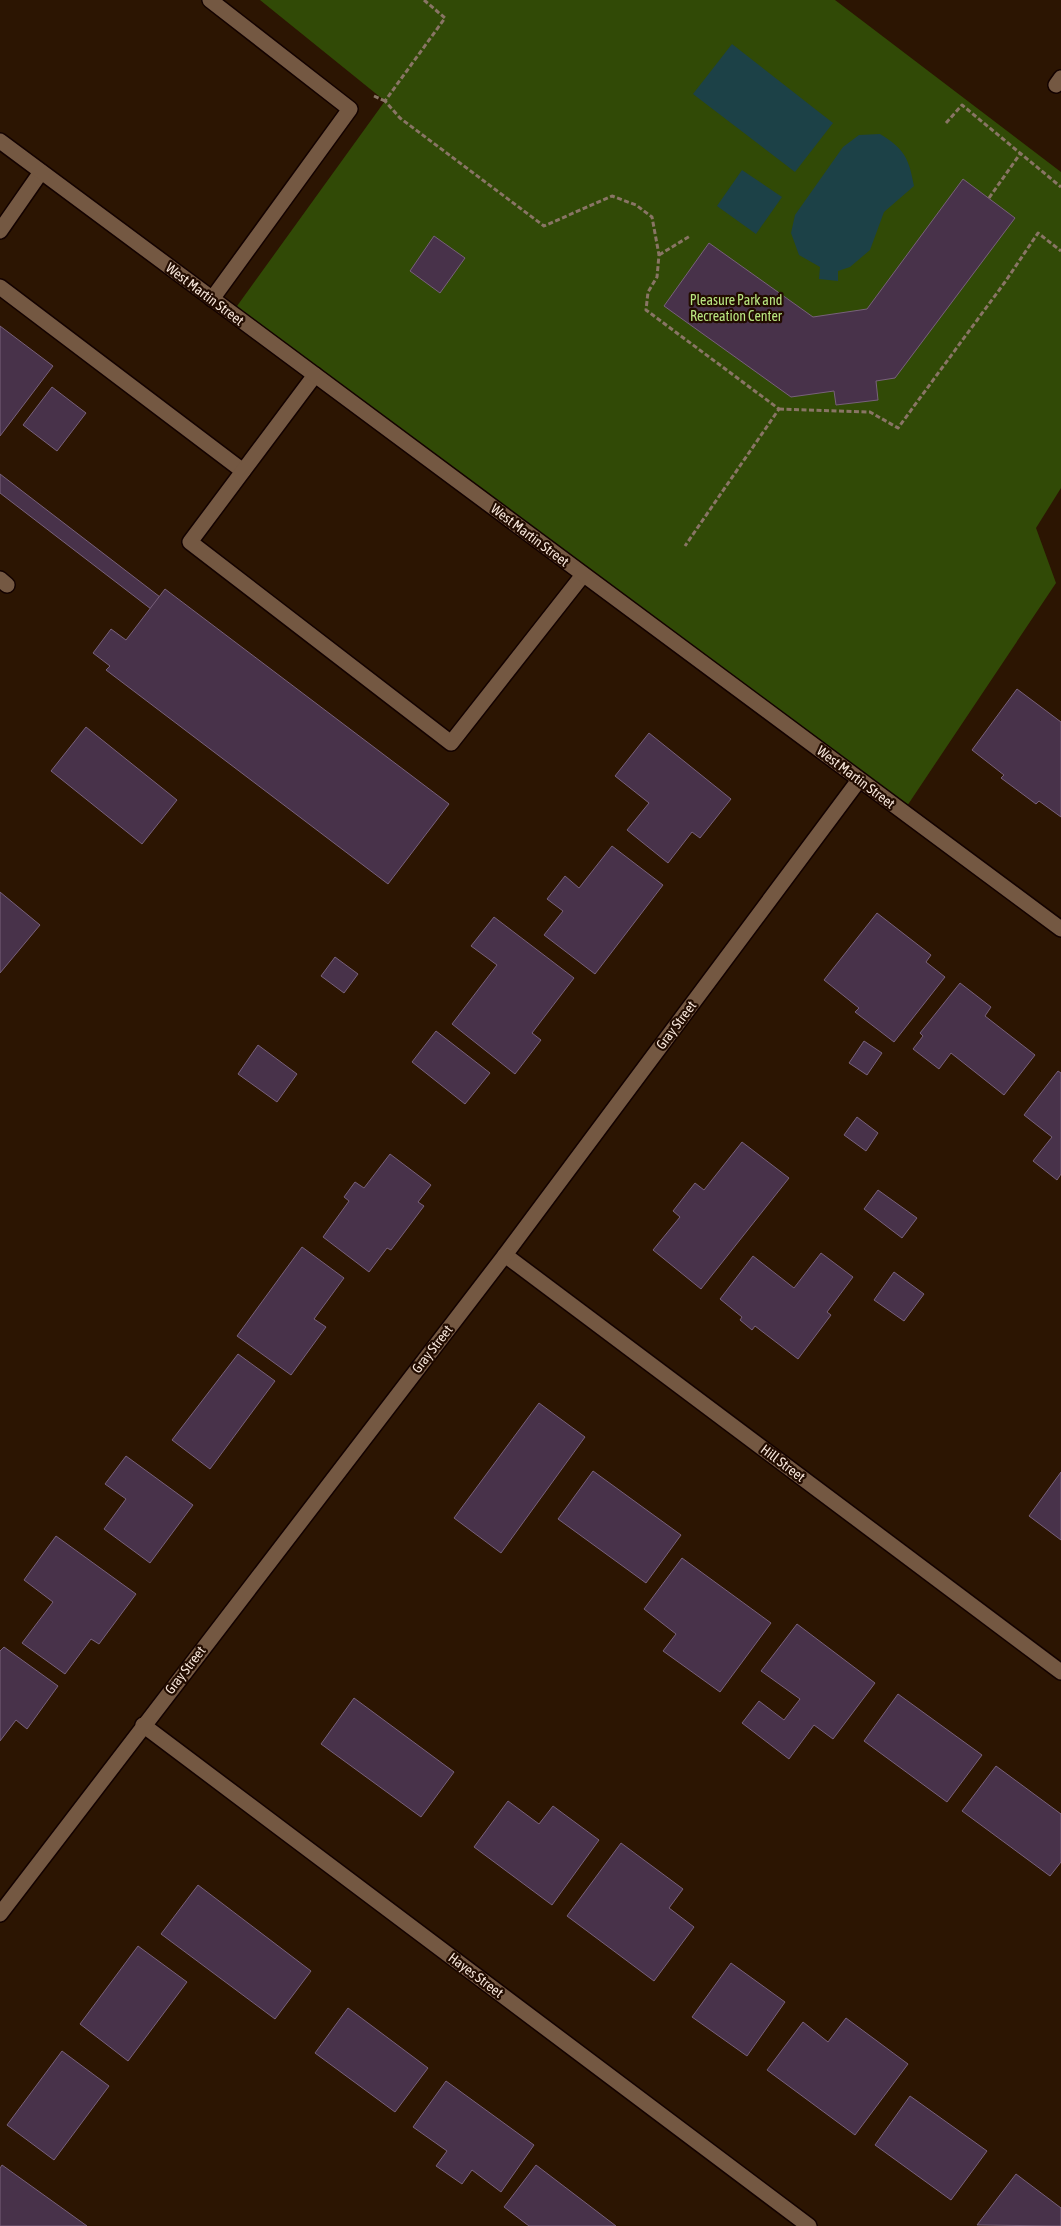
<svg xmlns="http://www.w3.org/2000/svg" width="1061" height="2226" viewBox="0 0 1061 2226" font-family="'Asap Condensed',sans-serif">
<rect width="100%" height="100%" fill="#2c1502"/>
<!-- green -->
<polygon fill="#314a06" points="260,0 835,0 1061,172 1061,488 1036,528 1056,583 903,812 232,313 385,101"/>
<!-- water -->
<g fill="#1c4147">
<polygon points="732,44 833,123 795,172 693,94"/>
<path d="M 880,134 C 905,149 909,159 914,186 L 884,212 L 870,250 L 850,267 L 838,271 L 838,281 L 819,279 L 820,267 L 799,255 L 791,233 L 795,215 L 843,147 L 859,135 Z"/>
<polygon points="742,170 782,197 756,234 717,206"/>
</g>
<!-- building -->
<g fill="#48324a" stroke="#78617b">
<polygon points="963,179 1015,218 895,378 876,381 878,400 836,405 834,391 791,397 664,306 709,243 813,317 867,309"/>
<polygon points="434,236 465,258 440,293 410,271"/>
<polygon points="0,326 53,366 0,436"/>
<polygon points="52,387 86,413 57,451 23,425"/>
<polygon points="0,474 160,597 151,609 0,493"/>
<polygon points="165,589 449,804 388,884 106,670 110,666 93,653 111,629 126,640"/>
<polygon points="1017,689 1061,722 1061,817 1039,801 1036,804 1001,778 1004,775 972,750"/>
<polygon points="86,727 177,800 142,844 51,771"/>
<polygon points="649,733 731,799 700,838 692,832 668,863 627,830 649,803 615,776"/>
<polygon points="612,846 663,885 595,974 544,935 563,911 547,899 565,876 579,888"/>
<polygon points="0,892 40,925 0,973"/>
<polygon points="877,913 931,955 926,962 945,977 894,1042 855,1012 859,1008 824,980"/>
<polygon points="494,917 574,978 532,1033 541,1040 515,1074 452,1024 497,965 471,946"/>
<polygon points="335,957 358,974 344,993 321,976"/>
<polygon points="960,983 991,1007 985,1016 1035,1055 1004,1095 951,1053 939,1069 913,1049 923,1036 920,1033"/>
<polygon points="436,1031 490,1073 465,1104 412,1062"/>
<polygon points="864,1041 882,1053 867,1075 849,1063"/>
<polygon points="258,1045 297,1074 277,1102 238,1074"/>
<polygon points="1058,1071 1061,1073 1061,1174 1057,1180 1033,1161 1052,1137 1024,1115"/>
<polygon points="857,1117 878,1133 866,1151 844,1135"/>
<polygon points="742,1142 789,1178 701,1289 653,1250 680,1217 673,1211 695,1183 704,1190"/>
<polygon points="390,1154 431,1185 418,1202 424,1206 391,1250 387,1248 369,1272 323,1237 349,1201 344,1197 355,1182 364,1188"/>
<polygon points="878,1190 917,1218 902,1238 864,1209"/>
<polygon points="302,1247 344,1278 314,1319 326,1327 291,1375 237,1336"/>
<polygon points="821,1253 853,1277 827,1312 831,1315 798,1359 755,1326 752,1330 740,1320 742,1317 720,1299 753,1256 794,1288"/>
<polygon points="894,1272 924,1294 904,1321 874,1300"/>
<polygon points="238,1354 275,1381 210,1469 172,1440"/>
<polygon points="539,1403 585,1437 501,1553 454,1518"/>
<polygon points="126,1456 193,1505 150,1563 104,1529 126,1499 105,1484"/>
<polygon points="593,1471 681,1535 646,1583 558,1519"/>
<polygon points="1061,1472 1061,1540 1029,1516"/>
<polygon points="56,1536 136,1594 99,1644 91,1639 65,1674 22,1643 53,1602 24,1580"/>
<polygon points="682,1558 771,1623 720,1692 663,1651 676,1634 644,1609"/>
<polygon points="797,1624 875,1683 833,1739 814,1725 789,1759 742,1723 759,1701 784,1720 800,1699 761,1671"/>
<polygon points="4,1647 58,1686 27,1729 16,1720 0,1741 0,1651"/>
<polygon points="898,1694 982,1755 947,1802 864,1741"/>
<polygon points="354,1698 454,1772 421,1817 321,1744"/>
<polygon points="996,1766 1061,1814 1061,1862 1050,1876 962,1811"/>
<polygon points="508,1801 539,1824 553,1806 599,1840 552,1905 474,1847"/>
<polygon points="621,1843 683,1889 669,1908 694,1927 654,1981 567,1916"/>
<polygon points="198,1885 311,1971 275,2019 161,1934"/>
<polygon points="138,1946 187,1982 128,2061 80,2024"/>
<polygon points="731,1963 785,2002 747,2056 692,2017"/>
<polygon points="348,2008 428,2068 395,2112 315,2053"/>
<polygon points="846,2018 908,2064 855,2135 767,2070 803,2022 828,2042"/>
<polygon points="62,2051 109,2086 54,2160 7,2125"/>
<polygon points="446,2081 534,2145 501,2192 472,2170 462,2184 436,2166 447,2151 413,2127"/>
<polygon points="910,2096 987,2151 951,2200 875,2145"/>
<polygon points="2,2165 87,2226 0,2226 0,2168"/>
<polygon points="536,2165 616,2226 529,2226 504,2207"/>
<polygon points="1016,2174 1061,2208 1061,2226 977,2225"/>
</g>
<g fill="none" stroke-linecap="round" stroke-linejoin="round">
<!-- lane casing -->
<g stroke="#130200" stroke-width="18">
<g id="lane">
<polyline points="210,0 350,109 212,299"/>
<polyline points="0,231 41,172"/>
<polyline points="0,287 243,471"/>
<polyline points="315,375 190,542 451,743 583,575"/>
<polyline points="0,579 7,585"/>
</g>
</g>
<!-- street casing -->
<g stroke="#130200" stroke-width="18">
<g id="street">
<polyline points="1056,85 1061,78"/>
<polyline points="0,141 1061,929"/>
<polyline points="505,1255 1061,1672"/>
<polyline points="143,1725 809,2226"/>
<polyline points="0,1914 505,1255 859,780"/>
</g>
</g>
<!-- path -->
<g stroke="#897565" stroke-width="3" stroke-dasharray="5 2.5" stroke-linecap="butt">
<polyline points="424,0 445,18 385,101 400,118 544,226 612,196 636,205 652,217 659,255 657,277 648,292 646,310 779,409 685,546"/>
<polyline points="374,96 385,101"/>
<polyline points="946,123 962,105 1061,187"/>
<polyline points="989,198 1020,154"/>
<polyline points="659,255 690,236"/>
<polyline points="779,409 870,412 898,428 1005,282 1038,233 1061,251"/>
</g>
<!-- lane -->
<use href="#lane" stroke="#745842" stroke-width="15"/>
<!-- street -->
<use href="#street" stroke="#745842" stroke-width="15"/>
</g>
<g text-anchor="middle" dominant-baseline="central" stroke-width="4.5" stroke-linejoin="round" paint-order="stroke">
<!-- street labels -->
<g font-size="14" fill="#f7e6da" stroke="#220c00">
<text transform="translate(205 294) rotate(37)">West Martin Street</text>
<text transform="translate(530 535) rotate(37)">West Martin Street</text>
<text transform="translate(856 777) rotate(37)">West Martin Street</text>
<text transform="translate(676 1025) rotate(-53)">Gray Street</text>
<text transform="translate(432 1349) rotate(-52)">Gray Street</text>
<text transform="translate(783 1463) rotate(37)">Hill Street</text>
<text transform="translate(185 1670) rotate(-52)">Gray Street</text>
<text transform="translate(476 1975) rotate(37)">Hayes Street</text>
</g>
<!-- park labels -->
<g font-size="14" fill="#b9e681" stroke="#220c00">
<text x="736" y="300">Pleasure Park and<tspan x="736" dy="16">Recreation Center</tspan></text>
</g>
</g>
</svg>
